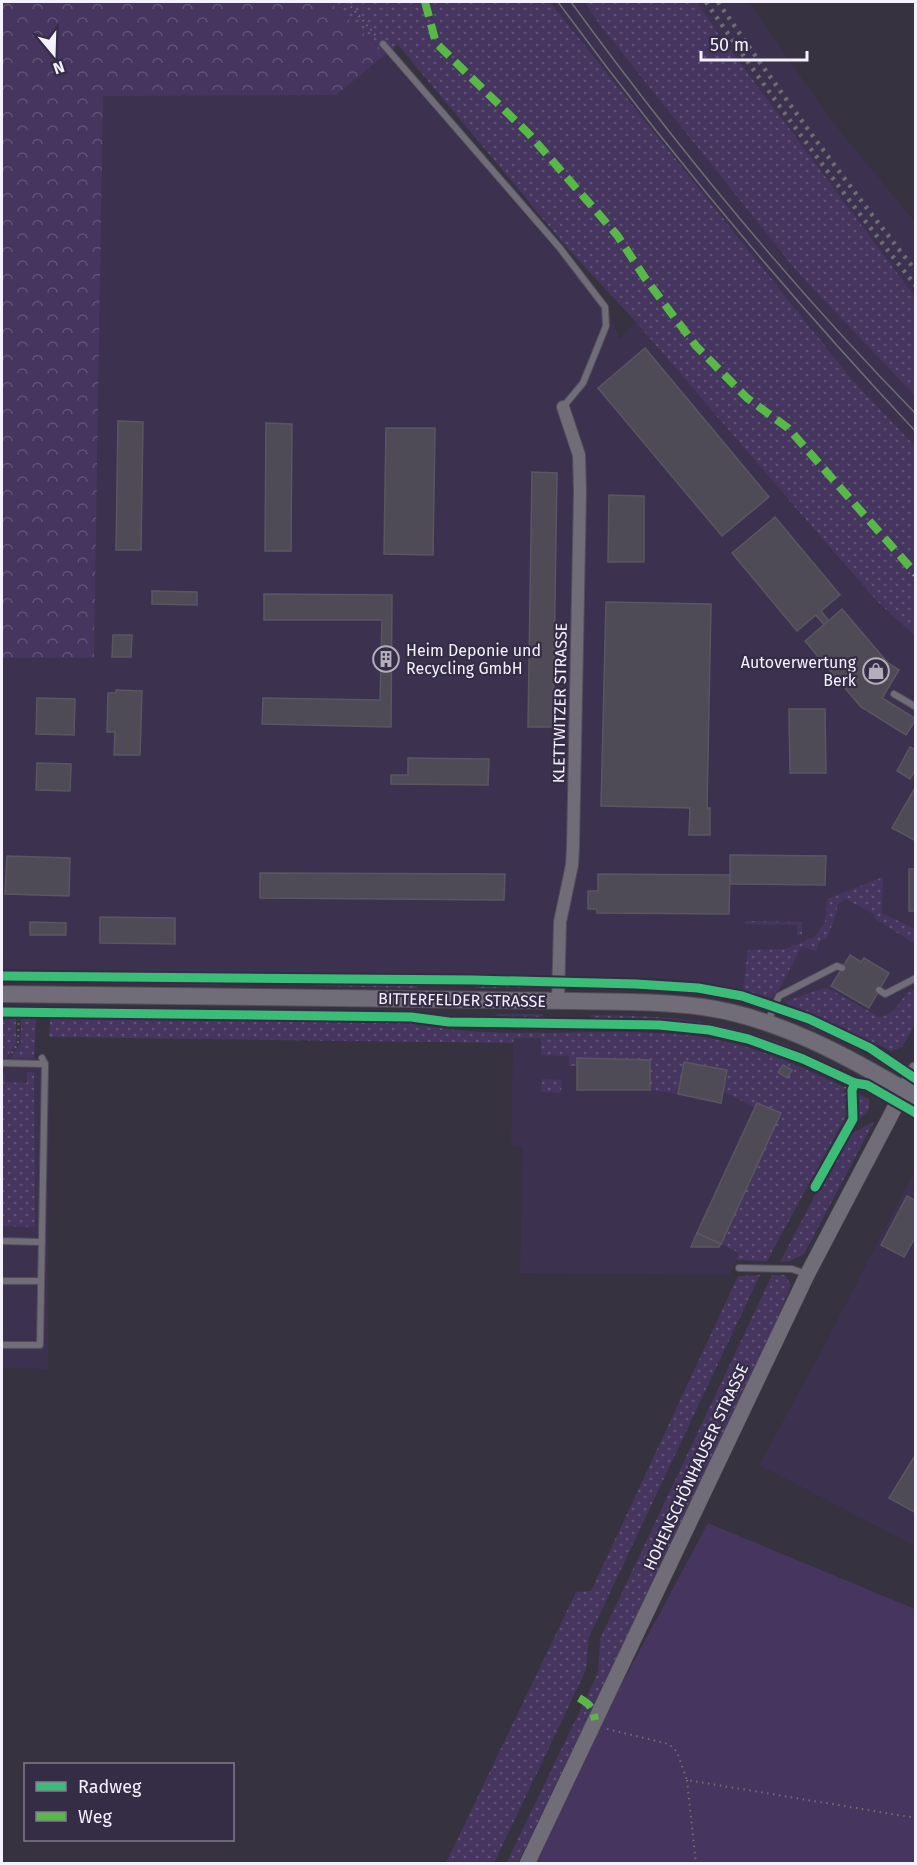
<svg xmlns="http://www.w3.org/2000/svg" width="917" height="1865" viewBox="0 0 917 1865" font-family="'Fira Sans',sans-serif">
<defs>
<pattern id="grass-dots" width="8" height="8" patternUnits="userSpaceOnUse" patternTransform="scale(1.5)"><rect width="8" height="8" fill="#45355f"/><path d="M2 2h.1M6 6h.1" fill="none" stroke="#605377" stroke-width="1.8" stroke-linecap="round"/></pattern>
<pattern id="forest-crowns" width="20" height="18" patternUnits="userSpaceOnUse" patternTransform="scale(1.5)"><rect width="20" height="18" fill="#45355f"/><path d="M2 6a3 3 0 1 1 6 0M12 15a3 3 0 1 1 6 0" fill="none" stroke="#605377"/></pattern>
</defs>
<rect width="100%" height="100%" fill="#36323f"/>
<!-- built -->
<g fill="#3c324f">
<polygon points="550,2 583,2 602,28 799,274 915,396 915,446 853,381"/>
<polygon points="697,2 749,2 831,120 915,222 915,297 715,29"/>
<polygon points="386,54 609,312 620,339 636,320 831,550 877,601 915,636 915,1025 900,1049 892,1051 804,1010 757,993 717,985 656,978 2,969 2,658 94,657 103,95 336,95"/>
<polygon points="2,1036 36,1037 34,1058 49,1059 48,1369 2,1368"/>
<polygon points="513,1038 661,1038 764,1069 789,1110 755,1224 729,1275 520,1273 523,1147 511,1147"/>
<polygon points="915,1170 915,1546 759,1465 824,1346"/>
</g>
<!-- grass -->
<g fill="url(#grass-dots)">
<polygon points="330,2 550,2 853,381 915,446 915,636 877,601 831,549 636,322 569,250 398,45 386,54"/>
<polygon points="584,2 697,2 715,29 915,297 915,396 799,274 602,28"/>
<polygon points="883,877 882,913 915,929 915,944 874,918 875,915 846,899 838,904 835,917 827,938 820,941 816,952 802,946 779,989 771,998 743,990 748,950 785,949 814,937 825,923 827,899"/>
<polygon points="745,921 802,922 802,934 797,936 797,925 745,924"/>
<polygon points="2,978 224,981 219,985 2,982"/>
<polygon points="315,982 417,983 417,988 315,986"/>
<polygon points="475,983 537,984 540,984 529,988 475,988"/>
<polygon points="594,985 648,985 695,989 693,993 652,989 591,989"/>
<path d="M 826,987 L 879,1017 C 898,1016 899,995 915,989 L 915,1025 L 902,1047 L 892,1051 L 784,1002 Z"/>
<polygon points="58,1009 267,1012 267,1014 56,1011"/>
<polygon points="782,1011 862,1046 860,1050 783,1015"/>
<polygon points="291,1012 410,1013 410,1015 291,1014"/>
<polygon points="496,1014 543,1014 543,1022 496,1021"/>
<path d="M 591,1015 C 667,1016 719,1019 791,1047 L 789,1051 C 720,1022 665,1021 591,1020 Z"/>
<polygon points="2,1019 16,1019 16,1043 6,1058 2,1058"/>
<polygon points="21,1019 36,1019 34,1058 11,1058 21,1043"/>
<path d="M 50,1019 L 410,1023 C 506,1043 606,1024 702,1037 C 752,1044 799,1066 844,1087 L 846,1116 L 767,1261 L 736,1260 L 739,1253 L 721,1244 L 781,1114 L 757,1103 L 755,1107 L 723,1092 L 727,1070 L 684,1062 L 678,1094 L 650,1090 L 650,1060 L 578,1058 L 577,1066 L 569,1066 L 569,1056 L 541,1055 L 541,1038 L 514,1038 L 513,1043 L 49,1037 Z"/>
<polygon points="27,1072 34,1072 35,1227 2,1226 2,1073 5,1073 5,1082 27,1083"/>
<polygon points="542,1079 562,1080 561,1093 541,1092"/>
<path d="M 856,1093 L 869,1099 C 871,1110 867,1114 858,1120 L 856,1119 Z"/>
<polygon points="872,1122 874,1122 804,1254 790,1261 780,1262 845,1138"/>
<polygon points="760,1275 589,1637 586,1670 494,1863 446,1863 576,1592 591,1591 738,1276"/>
<polygon points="772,1275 785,1275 791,1285 772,1333 518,1863 506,1864 598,1673 600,1639"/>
</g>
<!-- forest -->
<polygon fill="url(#forest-crowns)" points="2,2 330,2 386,54 336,95 103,96 94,658 2,658"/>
<!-- park -->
<polygon fill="#45355f" points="708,1523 915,1609 915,1863 535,1864 614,1698"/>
<!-- building -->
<g fill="#4f4b56" stroke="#5a5661" stroke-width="1.5">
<polygon points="645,348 769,497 722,536 598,388"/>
<polygon points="118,421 143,422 141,550 116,550"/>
<polygon points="266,423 292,424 291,551 265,551"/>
<polygon points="386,428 435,428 433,555 384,554"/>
<polygon points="532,472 557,473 553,727 528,727"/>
<polygon points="609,495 644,496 644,562 608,562"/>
<polygon points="775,517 840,595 821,611 829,621 824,625 816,615 797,631 732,553"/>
<polygon points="152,591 197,592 197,605 152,604"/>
<polygon points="264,594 392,595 391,727 262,724 263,698 380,700 382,620 264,620"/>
<polygon points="606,602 711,604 707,808 710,808 710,835 689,835 690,808 601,806"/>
<polygon points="842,609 888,663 899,670 882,698 916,719 906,735 861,707 805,641"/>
<polygon points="113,635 132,635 131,657 112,657"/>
<polygon points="116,690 142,691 140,755 114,755 115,732 107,732 108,693 116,693"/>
<polygon points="37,698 75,699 74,735 36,734"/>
<polygon points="789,709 825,709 826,773 790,773"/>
<polygon points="910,747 916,750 916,769 910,779 897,771"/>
<polygon points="408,758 489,759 488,785 391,784 391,775 408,775"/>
<polygon points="37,763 71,764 70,791 36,790"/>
<polygon points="916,786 916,841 892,828"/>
<polygon points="730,855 826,856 825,885 730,884"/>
<polygon points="7,856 70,858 69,896 5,894"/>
<rect x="909" y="869" width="7" height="42"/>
<polygon points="260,873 505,874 504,900 260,898"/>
<polygon points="598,874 730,875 729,914 597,913 597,909 588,909 588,891 598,891"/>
<polygon points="100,917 175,918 175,944 100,943"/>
<polygon points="30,922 66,923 66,935 30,935"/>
<polygon points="850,955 861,962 864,958 889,973 869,1008 831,986"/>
<polygon points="577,1058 650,1060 650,1090 577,1090"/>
<polygon points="684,1062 727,1070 721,1103 678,1094"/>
<polygon points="783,1065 792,1070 787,1078 778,1072"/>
<polygon points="757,1103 781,1113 721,1244 697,1233"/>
<polygon points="907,1196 916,1201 916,1236 904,1257 881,1245"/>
<polygon points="697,1233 721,1244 719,1247 691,1247"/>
<polygon points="916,1454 916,1513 889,1498"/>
</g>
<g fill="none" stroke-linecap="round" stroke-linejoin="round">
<!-- service casing -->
<g stroke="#524e59" stroke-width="8">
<g id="service">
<polyline points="383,44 559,247 605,307 606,326 594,356 583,383 563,407"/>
<polyline points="894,694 916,707"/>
<polyline points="879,990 885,994 916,978"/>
<polyline points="768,1021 779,996 837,966 842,968"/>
<polyline points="2,1063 45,1064"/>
<polyline points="2,1241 42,1242"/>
<polyline points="739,1268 792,1269 806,1274"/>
<polyline points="2,1281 41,1281"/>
<polyline points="2,1345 40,1345 45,1064 42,1058"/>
</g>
</g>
<!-- minor casing -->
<g stroke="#524e59" stroke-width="14">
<polyline id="minor" points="558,1001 560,922 572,865 573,847 580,492 579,455 563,407"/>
</g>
<!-- tertiary casing -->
<g stroke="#524e59" stroke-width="16">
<polyline id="tertiary" points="527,1864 807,1275 904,1090"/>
</g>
<!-- secondary casing -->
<g stroke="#524e59" stroke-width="18">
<g id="secondary">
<path d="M 2,994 L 575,1001 C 618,1002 661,1001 703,1007 C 779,1018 851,1058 916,1097"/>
<polyline points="904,1090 916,1070"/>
</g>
</g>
<!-- path -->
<g stroke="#716e77" stroke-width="2" stroke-dasharray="1.5 4.5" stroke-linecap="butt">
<polyline points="347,2 377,37"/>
<polyline points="423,977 423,984"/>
<polyline points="492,1016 492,1028"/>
<polyline points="12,1053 18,1043 19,1013"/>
<polyline points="815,1187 813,1180 848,1117 845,1085"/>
<polyline points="607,1729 669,1744 677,1752 687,1780 916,1818"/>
<polyline points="687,1780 696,1864"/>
</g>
<!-- service -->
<use href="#service" stroke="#716d78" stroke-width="6"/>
<!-- minor -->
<use href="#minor" stroke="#716d78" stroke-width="12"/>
<!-- tertiary -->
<use href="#tertiary" stroke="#716d78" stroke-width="15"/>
<!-- secondary -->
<use href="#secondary" stroke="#716d78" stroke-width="16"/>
<!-- tram -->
<g stroke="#6f6c76" stroke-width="1.5">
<path d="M 558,2 C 668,152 788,295 916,432"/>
<path d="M 571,2 C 676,146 791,286 916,414"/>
</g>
<!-- rail -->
<g stroke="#6f6c76" stroke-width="4.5" stroke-dasharray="3 6" stroke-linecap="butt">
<path d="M 706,2 C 773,99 842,193 916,286"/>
<path d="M 718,2 C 781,94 846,183 916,271"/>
</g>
<!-- quiet -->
<g stroke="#58b947" stroke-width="8" stroke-dasharray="15 8" stroke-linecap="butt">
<polyline points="425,2 436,43 529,134 617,235 645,278 696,346 747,398 788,428 916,574"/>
<path d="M 579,1698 C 590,1704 593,1708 595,1720"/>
</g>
<!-- cycleway casing -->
<g stroke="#352c45" stroke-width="13">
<g id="cycleway">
<polyline points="2,976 474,980 636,984 698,988 742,996 809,1019 870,1048 916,1079"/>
<polyline points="2,1012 411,1017 449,1022 659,1025 709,1030 748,1039 803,1059 855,1083 867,1085 916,1113"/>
<polyline points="815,1187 853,1119 852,1090 855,1083"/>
</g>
</g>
<!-- cycleway -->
<use href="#cycleway" stroke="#3abd76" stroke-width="9"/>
</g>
<!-- icons -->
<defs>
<g id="building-ring" transform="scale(1.35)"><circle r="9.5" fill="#352c45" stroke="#b2aebb" stroke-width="1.5"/><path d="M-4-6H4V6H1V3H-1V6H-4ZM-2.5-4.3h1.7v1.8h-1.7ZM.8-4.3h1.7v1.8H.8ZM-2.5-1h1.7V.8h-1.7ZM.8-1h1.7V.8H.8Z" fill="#b2aebb"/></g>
<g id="shop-ring" transform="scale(1.35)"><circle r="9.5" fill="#352c45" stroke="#b2aebb" stroke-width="1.5"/><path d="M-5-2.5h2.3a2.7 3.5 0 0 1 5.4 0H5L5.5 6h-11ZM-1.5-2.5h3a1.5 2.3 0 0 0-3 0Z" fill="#b2aebb"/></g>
</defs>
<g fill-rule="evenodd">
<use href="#building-ring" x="386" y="659"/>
<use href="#shop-ring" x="876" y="671"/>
</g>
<g text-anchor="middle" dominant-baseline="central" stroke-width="4.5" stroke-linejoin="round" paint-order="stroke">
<!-- poi labels -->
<g font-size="16" fill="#f5f1fe" stroke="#352c45" text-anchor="start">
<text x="406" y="650">Heim Deponie und<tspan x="406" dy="18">Recycling GmbH</tspan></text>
<text x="856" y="662" text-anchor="end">Autoverwertung<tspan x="856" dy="18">Berk</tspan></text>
</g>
<!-- street labels -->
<g font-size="16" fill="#f5f1fe" stroke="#352c45">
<text transform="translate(560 703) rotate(-89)">KLETTWITZER STRASSE</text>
<text transform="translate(462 1000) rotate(1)">BITTERFELDER STRASSE</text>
<text transform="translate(696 1467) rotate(-65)">HOHENSCHÖNHAUSER STRASSE</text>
</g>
</g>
<!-- border -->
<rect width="917" height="1865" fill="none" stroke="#f5f1fe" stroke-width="6"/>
<!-- legend -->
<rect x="24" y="1763" width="210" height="78" fill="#352c45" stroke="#827b8f" stroke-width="1.5"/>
<rect x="36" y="1782" width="30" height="9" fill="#3abd76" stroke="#827b8f" stroke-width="1.5"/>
<text x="78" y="1793" font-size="18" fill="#f5f1fe">Radweg</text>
<rect x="36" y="1812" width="30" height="9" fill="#58b947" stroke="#827b8f" stroke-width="1.5"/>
<text x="78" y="1823" font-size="18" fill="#f5f1fe">Weg</text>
<!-- north arrow -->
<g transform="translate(54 54) rotate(161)" stroke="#352c45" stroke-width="4.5" paint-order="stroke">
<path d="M0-4.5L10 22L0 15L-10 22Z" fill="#f5f1fe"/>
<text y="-9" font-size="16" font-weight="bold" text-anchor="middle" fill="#f5f1fe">N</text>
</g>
<!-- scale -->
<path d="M701 51v9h106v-9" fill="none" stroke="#f5f1fe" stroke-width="3"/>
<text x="710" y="51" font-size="18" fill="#f5f1fe" stroke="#352c45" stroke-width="4.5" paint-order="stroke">50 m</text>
</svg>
